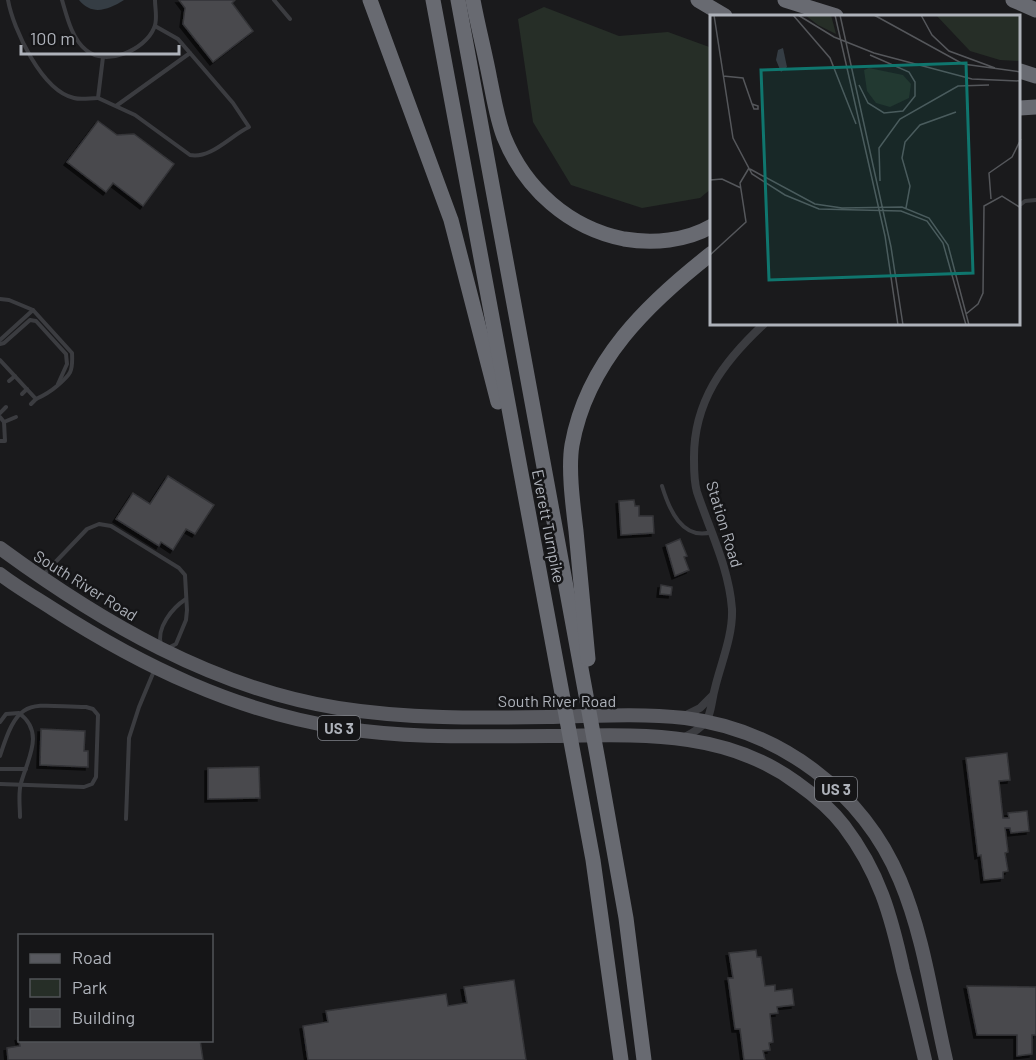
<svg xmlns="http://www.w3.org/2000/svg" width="1036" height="1060" viewBox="0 0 1036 1060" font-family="Barlow,sans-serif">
<defs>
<filter id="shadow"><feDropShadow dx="-3" dy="3" stdDeviation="0" flood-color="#0009"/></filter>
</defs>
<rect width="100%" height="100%" fill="#1a1a1c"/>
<!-- green -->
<polygon fill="#262e27" points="544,7 619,36 668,32 712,48 712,188 700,198 642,208 571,185 533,122 518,19"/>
<!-- water -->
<path fill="#353d44" d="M 79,0 L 124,0 C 108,10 92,16 79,0 Z"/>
<!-- building -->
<g fill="#494a4e" stroke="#343438" stroke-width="1.5" filter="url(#shadow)">
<polygon points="179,0 235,0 232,3 253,31 213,62 183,24 185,8"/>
<polygon points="98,121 117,135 134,134 174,164 143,206 113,183 106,192 67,162"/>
<polygon points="168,476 214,505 195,534 186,529 173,550 161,542 159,546 116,519 133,493 150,504"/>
<polygon points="634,500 635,506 639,506 639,516 653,516 654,533 621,535 619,501"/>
<polygon points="680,539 687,556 684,557 689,570 675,576 666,545"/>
<polygon points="661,585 672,587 671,595 660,594"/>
<polygon points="41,729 85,731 84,751 88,751 88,767 40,765"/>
<polygon points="1007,753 1010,780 999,781 1003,818 1009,818 1008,813 1027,811 1029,831 1011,833 1010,828 1005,828 1008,852 1005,853 1008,871 1003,872 1003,878 984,880 981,855 978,856 966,758"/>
<polygon points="259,767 260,798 208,799 208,768"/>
<polygon points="756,950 757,957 761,957 765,986 775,985 775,991 792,989 794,1005 777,1007 778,1013 770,1014 773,1042 769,1043 770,1050 763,1051 765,1060 744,1060 740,1029 735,1029 728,978 733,978 729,953"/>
<polygon points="514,980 526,1060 308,1060 303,1026 328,1022 326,1011 446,994 448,1006 467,1003 464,987"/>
<polygon points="967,986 1036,987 1036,1035 1032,1035 1032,1054 1017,1056 1017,1035 977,1035"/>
<polygon points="18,1037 20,1040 200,1040 203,1060 8,1060 7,1048 20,1046"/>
</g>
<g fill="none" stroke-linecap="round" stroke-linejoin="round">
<!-- service -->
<g stroke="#3b3c40" stroke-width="4">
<path d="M 8,0 C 13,29 42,91 74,98 C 81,100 90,98 98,98 L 103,57"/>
<path d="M 62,0 C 67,17 72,39 86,50 C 106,67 145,50 154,28 C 158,20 155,9 155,0"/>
<polyline points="274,0 290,19"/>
<polyline points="155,26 178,39 190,53"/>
<path d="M 98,98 L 135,115 L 190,155 C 211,159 230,136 249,127 L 233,103 L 190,53 L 116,106"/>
<polyline points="1020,205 1025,201 1036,200"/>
<polyline points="0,299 9,300 33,310"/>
<path d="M 0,340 L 33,310 L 72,353 C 73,372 71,374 57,386 C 50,392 45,395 36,399"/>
<polyline points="0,344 4,343 30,320 36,321 66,354 67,364 58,384"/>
<polyline points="0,360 36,399 31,404"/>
<polyline points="9,381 15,376"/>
<polyline points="22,394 27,389"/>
<polyline points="0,413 6,407"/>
<polyline points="0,417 4,422 5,441 0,441"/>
<polyline points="4,422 16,417"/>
<path d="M 662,486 C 669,509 682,541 712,532"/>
<polyline points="44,574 87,529 99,524 111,526 179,568 185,575 187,610 186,620 176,644 168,648"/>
<path d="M 161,645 C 156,628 172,608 186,599"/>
<path d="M 0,722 L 6,714 L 19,713 C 45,732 28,758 21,783 C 18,793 20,806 20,817"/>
<path d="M 0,756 C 19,695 29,706 86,707 L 93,709 L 98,715 L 96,777 L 92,784 L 84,787 L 0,784"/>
<polyline points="0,769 26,769"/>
<polyline points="126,819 129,738 139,707 154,671"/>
</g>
<!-- minor -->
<g stroke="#3b3c40" stroke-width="8">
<polyline points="684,716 700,708 712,696"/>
<path d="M 683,738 C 716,721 707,716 716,684 C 722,661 733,634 732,609 C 729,568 710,531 697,492 C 694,482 694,470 694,460 C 693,402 723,362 764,324"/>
</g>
<!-- primary -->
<g stroke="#58595f" stroke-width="14">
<path d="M 0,548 C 101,622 213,688 338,708 C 407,719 478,718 548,717 C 593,716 640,713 685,718 C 780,730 863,792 900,880 C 924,937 932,1000 946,1060"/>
<path d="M 0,574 C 17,587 36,598 53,609 C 142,666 237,712 342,728 C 410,739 482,736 551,736 C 637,735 724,729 797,783 C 814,795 831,809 844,826 C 879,872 891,915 903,970 C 911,1000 918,1030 925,1060"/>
</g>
<!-- motorway -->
<g stroke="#686a71" stroke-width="15">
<polyline points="370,0 451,220 498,402"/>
<polyline points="433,0 593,860 621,1060"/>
<polyline points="458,0 597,755 626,918 644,1060"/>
<path d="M 473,0 C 478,27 485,53 490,80 C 494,99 497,119 504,137 C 525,189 569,228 624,239 C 653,244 686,241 712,226"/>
<polyline points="698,0 725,16"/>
<polyline points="785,0 836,16"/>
<polyline points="1013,0 1036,10"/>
<polyline points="1020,71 1036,76"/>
<polyline points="1020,108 1036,107"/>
<path d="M 588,659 C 584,617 580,574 576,531 C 573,506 568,469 572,445 C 587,361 648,303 712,253"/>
</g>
</g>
<g text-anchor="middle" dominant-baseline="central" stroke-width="5" stroke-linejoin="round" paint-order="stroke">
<!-- shield labels -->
<g fill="#151517" stroke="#808389" stroke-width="1.5">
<rect x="318" y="716" width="42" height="24" rx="4.5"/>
<rect x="815" y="777" width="42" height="24" rx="4.5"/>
</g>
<g font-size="15" font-weight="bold" fill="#aeb2ba">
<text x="339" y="728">US 3</text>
<text x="836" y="789">US 3</text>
</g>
<!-- street labels -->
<g font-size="16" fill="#aeb2ba" stroke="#151517">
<text transform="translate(725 524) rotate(73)">Station Road</text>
<text transform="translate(549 526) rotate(79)">Everett Turnpike</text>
<text transform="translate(86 585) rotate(32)">South River Road</text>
<text x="557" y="700">South River Road</text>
</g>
</g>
<!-- overview -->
<g transform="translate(710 15)">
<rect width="310" height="310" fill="#1a1a1c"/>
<path d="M 95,0 L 121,0 L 126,19 L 108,10 ZM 226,0 L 310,0 L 310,46 L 290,45 L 260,36 ZM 159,53 L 193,60 L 201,69 L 199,83 L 180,92 L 166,88 L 157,76 L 154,55 Z" fill="#262e27"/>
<path d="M 73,33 L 77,52 L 71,57 L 66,45 L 68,35 Z" fill="#353d44"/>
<path fill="none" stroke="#55575b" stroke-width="1.5" d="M 4,0 L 23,123 L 42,159 L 75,180 L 109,194 L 191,196 L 217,206 L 233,228 L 256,310M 83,0 L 120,43 L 146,109M 88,0 L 124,22 L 164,38 L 262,64 L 311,66M 125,0 L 175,221 L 188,310M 130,0 L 181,232 L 193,310M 164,0 L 253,49 L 311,57M 211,0 L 222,20 L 239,36 L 285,53M 13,61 L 33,63 L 42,89M 149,70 L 158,88 L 174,98 L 193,96 L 205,81 L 205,67 L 199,57 L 160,40M 42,89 L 48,91 L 48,94 L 44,94 ZM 40,154 L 105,189 L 132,193 L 192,192 L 219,203 L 238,230 L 259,310M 0,165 L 12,164 L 31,173M 170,166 L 169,133 L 190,104 L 248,71 L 279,70M 281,184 L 279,158 L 302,142 L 311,124M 196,193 L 200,171 L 192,143 L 195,127 L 210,110 L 246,97M 0,240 L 36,207 L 30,168 L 39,153M 256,299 L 268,289 L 273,278 L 274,191 L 292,181 L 311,193"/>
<path fill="#0f766e" fill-opacity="0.15" stroke="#0f766e" stroke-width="3" d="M 256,48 L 263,258 L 59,265 L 51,55 Z"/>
<rect width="310" height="310" fill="none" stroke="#aeb2ba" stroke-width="3"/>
</g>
<!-- legend -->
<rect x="18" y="934" width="195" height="108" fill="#151517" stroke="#525458" stroke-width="1.5"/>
<rect x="30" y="954" width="30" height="9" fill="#58595f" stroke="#525458" stroke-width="1.5"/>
<text x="72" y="964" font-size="18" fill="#aeb2ba">Road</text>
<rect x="30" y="979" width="30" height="18" fill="#262e27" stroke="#525458" stroke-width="1.5"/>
<text x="72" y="994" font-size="18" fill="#aeb2ba">Park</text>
<rect x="30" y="1009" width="30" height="18" fill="#494a4e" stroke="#525458" stroke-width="1.5"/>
<text x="72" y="1024" font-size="18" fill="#aeb2ba">Building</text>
<!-- scale -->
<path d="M21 45v9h158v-9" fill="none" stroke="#aeb2ba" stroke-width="3"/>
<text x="30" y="45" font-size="18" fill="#aeb2ba" stroke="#151517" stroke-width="4.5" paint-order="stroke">100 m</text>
</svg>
